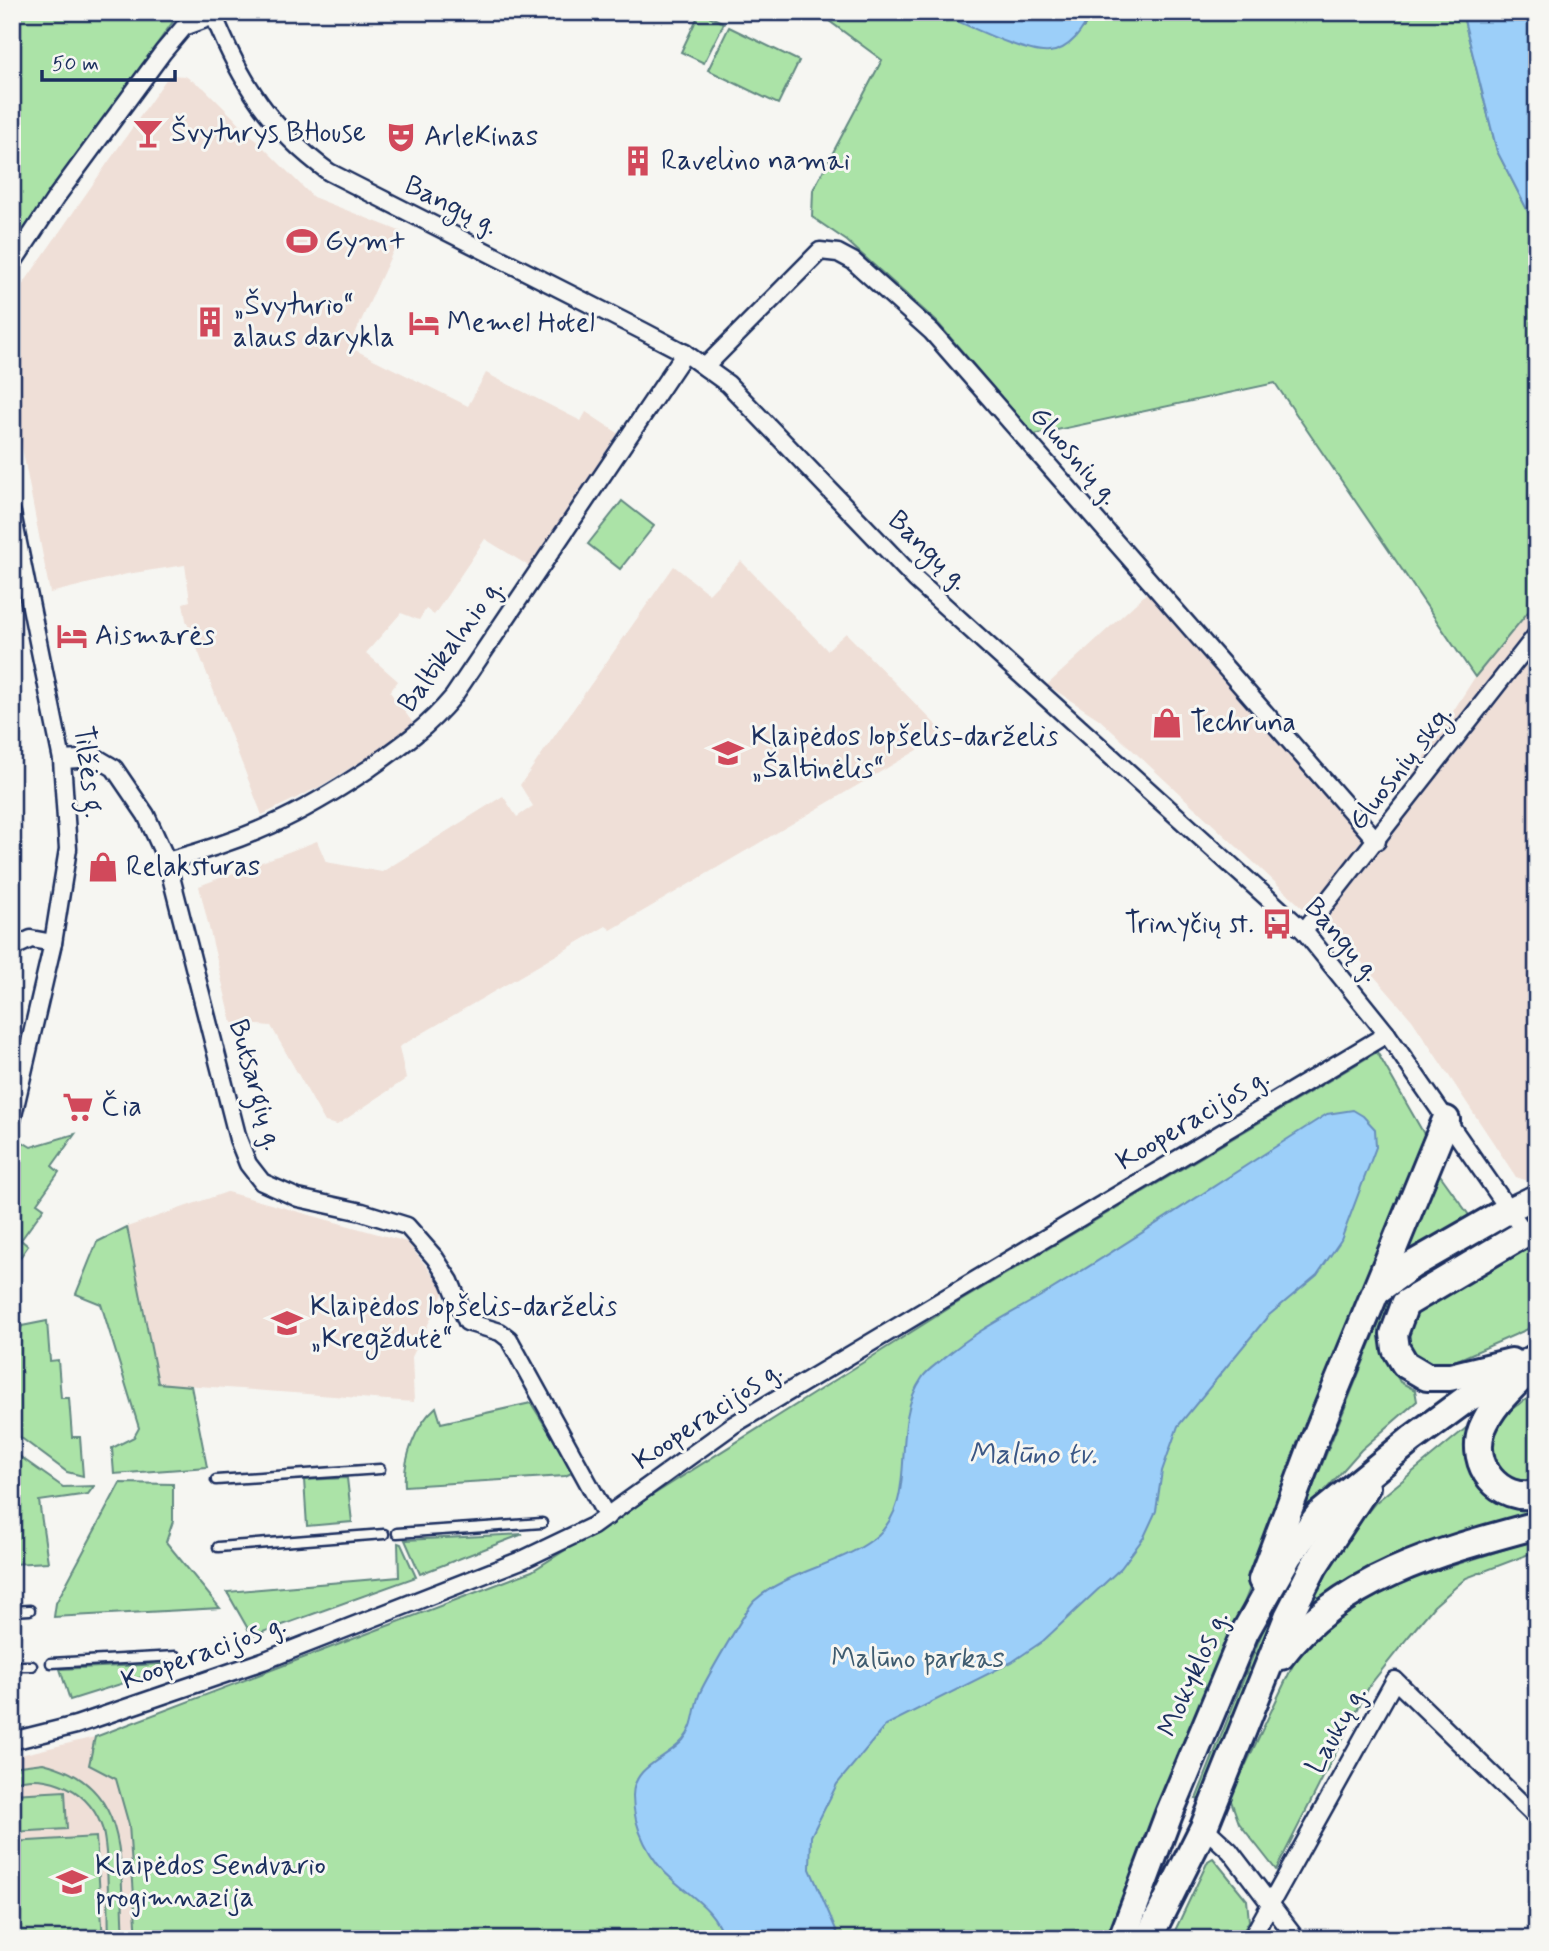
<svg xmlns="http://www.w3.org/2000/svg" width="1549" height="1951" viewBox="0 0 1549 1951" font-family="Mynerve,sans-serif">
<rect width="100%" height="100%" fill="#f6f6f2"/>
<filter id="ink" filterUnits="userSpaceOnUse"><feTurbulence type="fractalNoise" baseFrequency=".0143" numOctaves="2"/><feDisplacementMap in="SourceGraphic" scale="14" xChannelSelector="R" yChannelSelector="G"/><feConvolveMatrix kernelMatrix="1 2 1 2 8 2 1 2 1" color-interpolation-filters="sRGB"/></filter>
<g filter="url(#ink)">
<!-- built -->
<g fill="#efdfd7">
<polygon points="169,75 185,76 204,88 313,197 402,232 349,347 468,406 486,373 581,421 586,412 618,433 532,568 485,539 434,615 426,609 419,620 401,613 366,653 398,681 390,692 413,723 386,746 321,786 262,815 186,620 183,603 190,601 185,565 127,574 50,593 12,395 12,300"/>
<polygon points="741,561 827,650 846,633 945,734 611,930 606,926 399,1047 406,1079 337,1125 325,1122 271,1026 232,1023 199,886 317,841 326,862 382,872 503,796 517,817 533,806 520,785 674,566 709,594"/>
<polygon points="1161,580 1377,830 1475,677 1537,601 1537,1178 1525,1180 1516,1177 1412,1020 1342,939 1305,910 1099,719 1047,685"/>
<polygon points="227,1192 407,1242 445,1290 412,1357 414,1402 158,1383 127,1227"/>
<polygon points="95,1737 89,1765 116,1779 129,1825 137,1939 12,1939 12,1757"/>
</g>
<!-- green -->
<g fill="#abe3a7" stroke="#638982" stroke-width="2">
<polygon points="12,12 180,12 12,245"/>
<polygon points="700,12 724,23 704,63 681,52"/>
<polygon points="805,12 937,12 1026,48 1050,52 1084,27 1090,12 1462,12 1497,151 1537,229 1537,601 1475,677 1275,383 1034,435 937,322 847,241 812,217 813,190 882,60 829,21"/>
<polygon points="729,27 799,61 778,104 708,70"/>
<polygon points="622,501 654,526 620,569 588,544"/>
<polygon points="1377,1052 1424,1134 1425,1146 1111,1939 137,1939 129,1825 116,1779 89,1765 95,1737 532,1571 959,1302"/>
<polygon points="75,1134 52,1166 59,1172 37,1203 44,1208 21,1240 28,1246 12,1269 12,1147 16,1138 31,1147"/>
<polygon points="1438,1172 1471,1218 1407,1254 1407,1250"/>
<polygon points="127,1227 158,1383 191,1386 207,1467 114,1474 112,1448 134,1437 139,1428 101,1304 76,1294 97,1242"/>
<polygon points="1485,1237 1488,1243 1413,1285 1384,1353 1400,1382 1415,1390 1417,1401 1361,1450 1300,1519 1390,1296 1400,1285"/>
<polygon points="1537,1238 1537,1325 1446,1365 1432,1367 1411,1361 1404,1346 1406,1314 1432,1295"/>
<polygon points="47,1321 50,1361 58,1360 61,1398 69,1398 72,1437 80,1437 83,1476 67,1472 12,1431 12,1344 22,1326"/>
<path d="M 1537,1394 L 1537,1486 L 1510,1484 L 1490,1456 C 1493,1422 1506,1409 1537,1394 Z"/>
<path d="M 531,1403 L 574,1472 L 565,1476 L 405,1486 C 403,1460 415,1425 436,1407 L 441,1423 Z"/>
<polygon points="1472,1423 1468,1441 1537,1507 1537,1516 1413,1549 1366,1572 1308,1611 1303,1611 1340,1546 1375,1503"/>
<polygon points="12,1451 63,1487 94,1486 88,1494 39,1501 48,1562 12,1564"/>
<polygon points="347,1478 352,1522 307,1526 304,1480"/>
<polygon points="120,1483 173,1484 173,1521 166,1542 220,1608 54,1617 56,1603"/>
<polygon points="523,1534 420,1574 405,1540"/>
<polygon points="1537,1539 1537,1551 1466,1578 1434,1606 1409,1636 1370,1685 1276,1870 1239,1823 1230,1798 1302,1646 1382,1588"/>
<polygon points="1318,1540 1289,1585 1201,1800 1196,1799 1267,1620 1294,1565"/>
<polygon points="398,1543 401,1544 416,1577 252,1636 227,1592 399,1577"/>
<polygon points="162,1664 162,1671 70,1700 60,1669"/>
<path d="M 43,1763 C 133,1785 119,1865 124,1939 L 109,1939 C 108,1915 109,1843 101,1825 C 94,1806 79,1791 60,1784 C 44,1778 28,1777 12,1783 L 12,1767 Z"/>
<polygon points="65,1791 67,1829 12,1832 12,1794"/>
<polygon points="96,1837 103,1939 12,1939 12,1842"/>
<polygon points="1213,1858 1247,1900 1249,1921 1239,1939 1171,1939 1208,1861"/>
</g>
<!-- water -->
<g fill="#9ccff9" stroke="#688fbb" stroke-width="2">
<path d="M 937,12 L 1090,12 C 1084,30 1070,50 1049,52 C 1026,55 961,22 937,12 Z"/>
<polygon points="1462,12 1537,12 1537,229 1497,151"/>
<path d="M 1353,1110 L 1363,1116 L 1375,1129 L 1376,1147 L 1341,1240 L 1317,1275 L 1268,1316 L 1178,1426 L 1162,1471 L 1156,1511 L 1144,1537 L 1121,1568 L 1043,1641 L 1012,1662 L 886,1725 L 837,1784 L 811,1836 L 810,1869 L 840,1939 L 724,1939 C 716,1911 695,1899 674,1881 C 650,1861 633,1828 633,1796 C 633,1765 667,1759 683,1740 C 695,1726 693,1711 699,1695 C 703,1684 748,1607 754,1601 C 787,1571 837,1566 872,1540 C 923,1502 887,1429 922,1378 C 927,1370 937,1364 944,1358 C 978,1329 1009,1315 1046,1293 C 1141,1235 1233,1173 1327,1114 Z"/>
</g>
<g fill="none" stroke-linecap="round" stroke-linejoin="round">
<!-- service casing -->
<g stroke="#1b2f5e" stroke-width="13">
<g id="service">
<polyline points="216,1480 380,1469"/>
<polyline points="397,1533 542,1523"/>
<polyline points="218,1547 384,1534"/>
<polyline points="12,1611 30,1610"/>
<polyline points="51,1663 176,1656"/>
<polyline points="12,1666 32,1666"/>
</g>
</g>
<!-- minor casing -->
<g stroke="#1b2f5e" stroke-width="21">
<g id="minor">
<path d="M 12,264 L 57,196 L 163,52 L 184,27 L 214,16 C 241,83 271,130 329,172 L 643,331 L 685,353 L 728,384 L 916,580 L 1304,931 L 1387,1034 L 1525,1233"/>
<polyline points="705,367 820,251 838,253 853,261 932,332 1377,841"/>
<polyline points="12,513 62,760 68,849 53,943 12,1120"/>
<polyline points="62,760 97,758 114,768 146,815 167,861 238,1139 248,1164 262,1182 298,1198 362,1212 407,1226 435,1258 450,1281 467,1322 500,1332 509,1339 607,1517"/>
<path d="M 167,861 C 248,839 297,817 367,770 C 401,746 426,729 453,697 L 685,353"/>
<polyline points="1304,931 1537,634"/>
<polyline points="12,948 31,939 53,943"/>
<polyline points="12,1741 76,1725 263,1661 524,1559 593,1526 733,1425 1387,1034"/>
<polyline points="1204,1827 1230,1851 1297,1939"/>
<polyline points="1251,1939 1395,1680 1537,1818"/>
</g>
</g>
<!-- tertiary casing -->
<g stroke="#1b2f5e" stroke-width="26">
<polyline id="tertiary" points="213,12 214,16"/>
</g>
<!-- secondary casing -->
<g stroke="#1b2f5e" stroke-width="28">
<polyline id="secondary" points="1508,1210 1537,1196"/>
</g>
<!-- primary casing -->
<g stroke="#1b2f5e" stroke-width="32">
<g id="primary">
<polyline points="1379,1289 1412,1265 1508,1210"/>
<polyline points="1511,1362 1450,1377 1427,1377 1405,1364 1396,1349 1394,1334 1405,1304 1525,1233"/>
<path d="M 1526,1373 C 1509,1390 1491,1406 1482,1429 C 1469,1465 1499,1503 1537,1494"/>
<polyline points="1262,1580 1315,1439 1446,1120"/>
<path d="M 1281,1656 C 1341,1576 1445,1550 1537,1525"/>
<polyline points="1122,1939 1169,1814 1245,1632 1288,1556 1319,1515 1412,1439 1465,1400 1537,1357"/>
<polyline points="1148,1939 1204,1827 1288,1617 1314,1566 1366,1487"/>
</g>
</g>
<!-- service -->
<use href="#service" stroke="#f6f6f2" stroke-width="8"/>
<!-- minor -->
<use href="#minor" stroke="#f6f6f2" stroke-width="16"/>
<!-- tertiary -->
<use href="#tertiary" stroke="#f6f6f2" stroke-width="21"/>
<!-- secondary -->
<use href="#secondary" stroke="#f6f6f2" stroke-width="23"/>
<!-- primary -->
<use href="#primary" stroke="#f6f6f2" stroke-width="26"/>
</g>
</g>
<!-- icons -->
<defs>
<g id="bar-bare" transform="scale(2.415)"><path d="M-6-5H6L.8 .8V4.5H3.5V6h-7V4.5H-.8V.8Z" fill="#d1495b" stroke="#f6f6f2" stroke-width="2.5" paint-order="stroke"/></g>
<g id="theatre-bare" transform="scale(2.415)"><path d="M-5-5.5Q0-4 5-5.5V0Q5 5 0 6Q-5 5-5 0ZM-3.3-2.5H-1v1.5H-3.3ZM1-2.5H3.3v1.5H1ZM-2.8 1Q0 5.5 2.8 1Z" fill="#d1495b" stroke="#f6f6f2" stroke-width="2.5" paint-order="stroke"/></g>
<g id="building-bare" transform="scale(2.415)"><path d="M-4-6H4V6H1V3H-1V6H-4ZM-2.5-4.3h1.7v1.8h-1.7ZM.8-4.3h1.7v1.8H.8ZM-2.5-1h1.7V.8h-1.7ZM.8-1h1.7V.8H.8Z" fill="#d1495b" stroke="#f6f6f2" stroke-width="2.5" paint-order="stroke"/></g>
<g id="stadium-bare" transform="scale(2.415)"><path d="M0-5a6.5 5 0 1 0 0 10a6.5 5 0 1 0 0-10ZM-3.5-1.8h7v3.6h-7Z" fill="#d1495b" stroke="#f6f6f2" stroke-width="2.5" paint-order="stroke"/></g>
<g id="hotel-bare" transform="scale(2.415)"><path d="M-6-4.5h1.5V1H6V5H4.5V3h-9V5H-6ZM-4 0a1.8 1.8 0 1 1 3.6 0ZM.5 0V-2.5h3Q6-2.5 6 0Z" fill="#d1495b" stroke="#f6f6f2" stroke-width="2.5" paint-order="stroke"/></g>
<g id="shop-bare" transform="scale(2.415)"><path d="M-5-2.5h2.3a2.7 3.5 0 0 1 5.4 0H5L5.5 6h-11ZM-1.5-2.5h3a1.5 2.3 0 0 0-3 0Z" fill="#d1495b" stroke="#f6f6f2" stroke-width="2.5" paint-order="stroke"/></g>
<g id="school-bare" transform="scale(2.415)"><path d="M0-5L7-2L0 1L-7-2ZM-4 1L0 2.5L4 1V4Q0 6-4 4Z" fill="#d1495b" stroke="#f6f6f2" stroke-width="2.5" paint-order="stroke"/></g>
<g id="bus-bare" transform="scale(2.415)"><path d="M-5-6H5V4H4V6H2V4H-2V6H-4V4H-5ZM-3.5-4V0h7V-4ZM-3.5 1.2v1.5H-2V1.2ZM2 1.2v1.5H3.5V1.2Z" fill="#d1495b" stroke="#f6f6f2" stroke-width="2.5" paint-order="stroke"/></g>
<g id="supermarket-bare" transform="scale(2.415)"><path d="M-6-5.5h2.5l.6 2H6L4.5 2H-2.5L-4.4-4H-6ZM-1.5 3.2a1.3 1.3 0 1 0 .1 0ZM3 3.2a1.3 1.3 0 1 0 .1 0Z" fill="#d1495b" stroke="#f6f6f2" stroke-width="2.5" paint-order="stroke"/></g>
</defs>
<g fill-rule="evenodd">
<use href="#bar-bare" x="148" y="133"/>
<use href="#theatre-bare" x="401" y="137"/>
<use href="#building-bare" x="638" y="161"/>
<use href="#stadium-bare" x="302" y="241"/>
<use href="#building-bare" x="210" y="322"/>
<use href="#hotel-bare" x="424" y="323"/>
<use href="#hotel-bare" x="72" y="636"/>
<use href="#shop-bare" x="1167" y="723"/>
<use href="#school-bare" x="728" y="753"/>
<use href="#shop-bare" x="103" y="867"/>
<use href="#bus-bare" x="1277" y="924"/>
<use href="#supermarket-bare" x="78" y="1107"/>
<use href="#school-bare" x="287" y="1323"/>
<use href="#school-bare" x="72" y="1882"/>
</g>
<g text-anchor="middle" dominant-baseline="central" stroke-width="6" stroke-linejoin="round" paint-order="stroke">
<!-- poi labels -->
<g font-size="28" fill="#1b2f5e" stroke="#f6f6f2" text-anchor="start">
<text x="171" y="133">Švyturys BHouse</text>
<text x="424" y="137">ArleKinas</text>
<text x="661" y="161">Ravelino namai</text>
<text x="325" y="241">Gym+</text>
<text x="233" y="306">„Švyturio“<tspan x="233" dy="32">alaus darykla</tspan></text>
<text x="447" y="323">Memel Hotel</text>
<text x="95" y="636">Aismarės</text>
<text x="1190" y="723">Techruna</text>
<text x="751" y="737">Klaipėdos lopšelis-darželis<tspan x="751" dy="32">„Šaltinėlis“</tspan></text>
<text x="126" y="867">Relaksturas</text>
<text x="1254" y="924" text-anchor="end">Trinyčių st.</text>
<text x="101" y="1107">Čia</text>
<text x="310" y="1307">Klaipėdos lopšelis-darželis<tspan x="310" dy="32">„Kregždutė“</tspan></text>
<text x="95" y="1866">Klaipėdos Sendvario<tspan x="95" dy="32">progimnazija</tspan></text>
</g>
<!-- street labels -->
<g font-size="28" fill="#1b2f5e" stroke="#f6f6f2">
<text transform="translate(451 206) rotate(26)">Bangų g.</text>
<text transform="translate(1074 456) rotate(49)">Gluosnių g.</text>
<text transform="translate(928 551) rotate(44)">Bangų g.</text>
<text transform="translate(451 646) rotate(-54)">Baltikalnio g.</text>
<text transform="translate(1401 768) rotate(-52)">Gluosnių skg.</text>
<text transform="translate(88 772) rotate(83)">Tilžės g.</text>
<text transform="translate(1342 940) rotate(49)">Bangų g.</text>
<text transform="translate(255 1085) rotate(74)">Butsargių g.</text>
<text transform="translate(1193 1120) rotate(-31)">Kooperacijos g.</text>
<text transform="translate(708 1416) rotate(-34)">Kooperacijos g.</text>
<text transform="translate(204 1653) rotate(-20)">Kooperacijos g.</text>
<text transform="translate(1194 1674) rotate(-66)">Mokyklos g.</text>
<text transform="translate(1337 1730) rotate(-61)">Laukų g.</text>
</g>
<!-- park labels -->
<g font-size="28" fill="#3f5c70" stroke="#f6f6f2">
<text x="918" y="1659">Malūno parkas</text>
</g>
<!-- water labels -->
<g font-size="30" font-style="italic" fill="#3b5785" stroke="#f6f6f2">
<text x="1033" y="1454">Malūno tv.</text>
</g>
</g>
<!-- margin -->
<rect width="1549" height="1951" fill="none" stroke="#f6f6f2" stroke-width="42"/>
<rect x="21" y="21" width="1507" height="1909" fill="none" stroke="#1b2f5e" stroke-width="2.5" filter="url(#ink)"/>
<!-- scale -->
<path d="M42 70v10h133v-10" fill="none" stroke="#1b2f5e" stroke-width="3.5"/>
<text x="52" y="70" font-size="21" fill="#1b2f5e" stroke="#f6f6f2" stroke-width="5" paint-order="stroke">50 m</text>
</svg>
